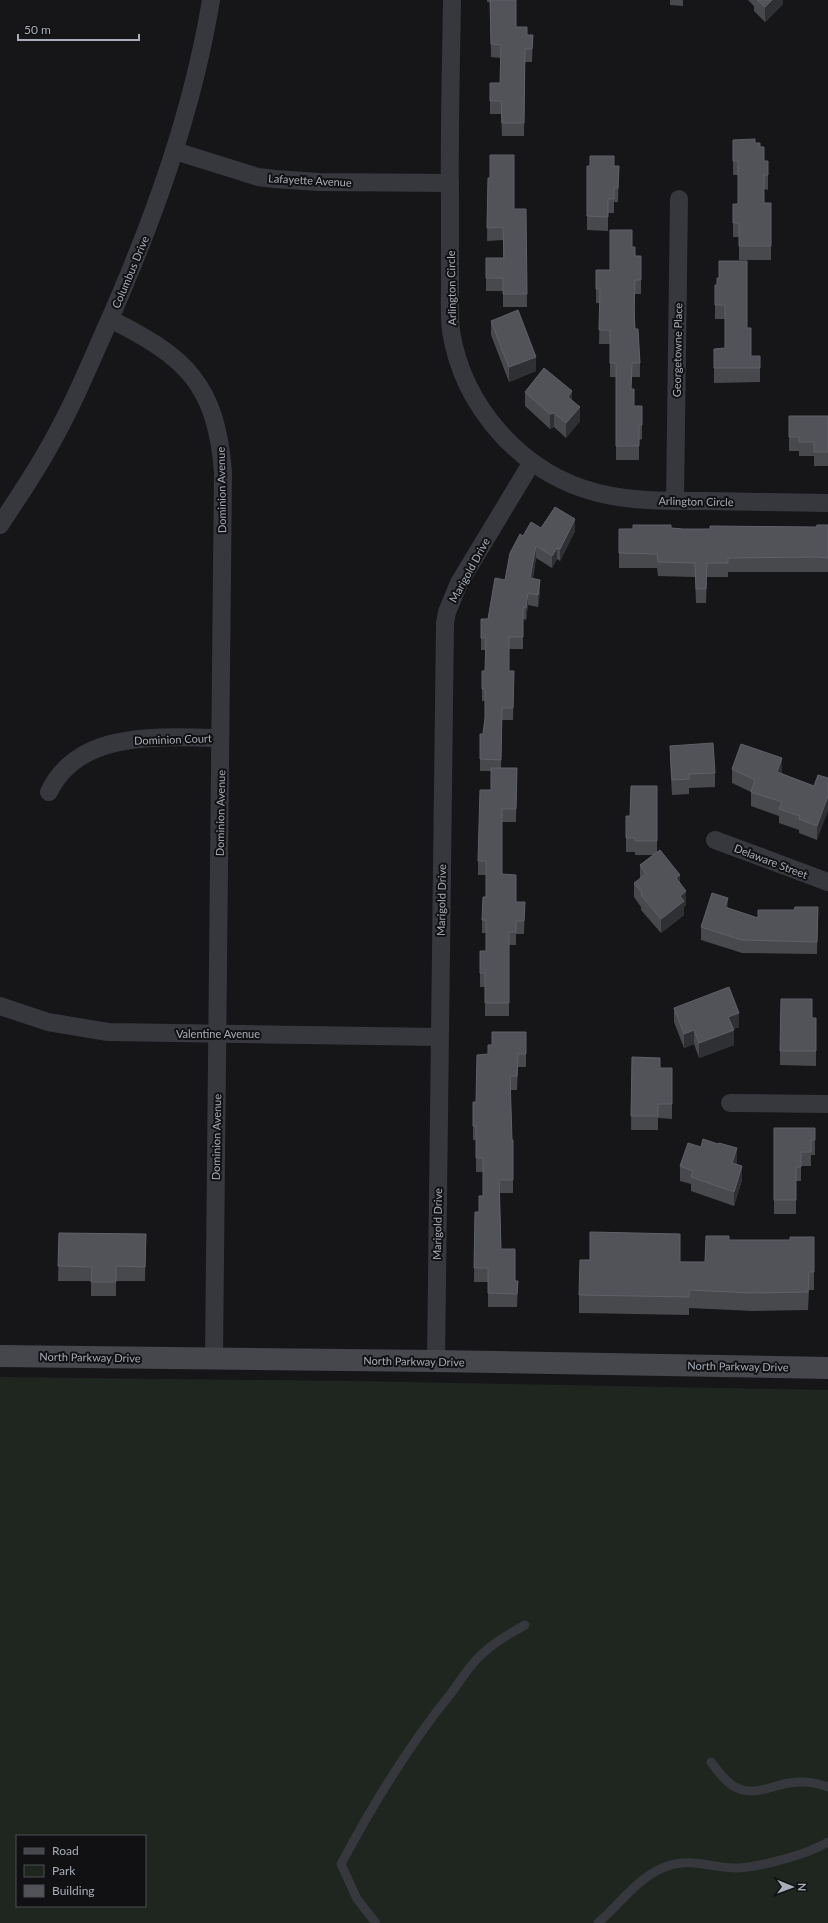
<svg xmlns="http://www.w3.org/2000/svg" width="828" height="1923" viewBox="0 0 828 1923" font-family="Lato,sans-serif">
<rect width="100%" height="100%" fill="#161618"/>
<!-- green -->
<path fill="#1e261f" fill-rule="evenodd" d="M 0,1377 L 354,1381 L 828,1390 L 828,1923 L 0,1923 ZM 17,1836 L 145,1836 L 145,1906 L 17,1906 Z"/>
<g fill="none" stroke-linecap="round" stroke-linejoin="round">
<!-- service -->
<g stroke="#37383d" stroke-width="9">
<path d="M 711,1762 C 718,1771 726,1783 737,1788 C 754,1796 772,1786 789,1783 C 803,1781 815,1782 828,1787"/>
<path d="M 376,1923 L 357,1899 L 341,1864 C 373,1804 409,1745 452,1692 C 461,1680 469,1666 480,1656 C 493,1643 509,1634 525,1625"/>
<path d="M 598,1923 C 619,1905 638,1877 665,1867 C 690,1857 712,1868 737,1868 C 761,1867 808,1854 828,1842"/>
</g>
<!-- minor -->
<g stroke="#37383d" stroke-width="18">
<path d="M 452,0 C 451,68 449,135 450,203 C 450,230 450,256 450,283 C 450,299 449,315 451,331 C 463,407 522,474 598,493 C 634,502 671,501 708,501 C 748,502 788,502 828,503"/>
<polyline points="175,151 258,177 275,179 319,182 450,183"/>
<path d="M 110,319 C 186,357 216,384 223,472 L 214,1358"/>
<polyline points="675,501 679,199"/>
<path d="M 0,525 C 15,502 31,479 44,456 C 68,416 86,373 105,330 C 152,224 192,115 211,0"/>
<path d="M 49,792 C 79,729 162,737 220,738"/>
<polyline points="715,840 828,882"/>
<polyline points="0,1006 48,1022 108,1032 439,1037"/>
<polyline points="730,1103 828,1104"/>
<polyline points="436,1361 445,623 447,612 459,583 532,462"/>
</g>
<!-- secondary -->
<polyline stroke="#45474d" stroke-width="22" points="0,1356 436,1361 828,1368"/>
</g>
<!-- wall -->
<g fill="#47494d">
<polygon points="487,0 516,0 516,27 527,35 533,35 532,62 525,62 524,136 502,136 501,114 490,114 490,83 500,83 501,58 491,57 490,2 487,2"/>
<polygon points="670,0 683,0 683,6 670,5"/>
<polygon points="748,0 783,0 783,4 765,22 754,11 754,6"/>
<polygon points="733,140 755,143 760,147 764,161 768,161 768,190 764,189 764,203 771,203 771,260 739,260 739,237 733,237 733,204 738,204 738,175 733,175"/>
<polygon points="587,166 619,166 618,202 614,202 614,213 608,213 608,231 587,230"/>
<polygon points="488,178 514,209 526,209 527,307 503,307 503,291 486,291 486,258 503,258 503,240 487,241"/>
<polygon points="632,247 635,256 641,256 641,294 635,294 635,329 640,363 640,377 632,377 631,389 634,406 642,406 642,439 639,440 639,460 616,460 616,377 610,377 610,344 599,344 600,303 596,303 596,270 610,270"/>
<polygon points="715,285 747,328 751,356 760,356 760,382 714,383 714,349 725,348 725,319 715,319"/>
<polygon points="491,321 536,371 509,382 491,335"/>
<polygon points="525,392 572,400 580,421 566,438 554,427 550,429 525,406"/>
<polygon points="828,416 828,466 814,466 814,456 799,456 799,451 789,451 789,437"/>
<polygon points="828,525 828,572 728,572 728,577 707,577 706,603 696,603 695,577 658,576 657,568 619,568 619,529 671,528 683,529 710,529 816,527"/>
<polygon points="541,528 575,531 560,561 557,559 552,568 536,558 533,578 540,592 538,607 528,605 526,620 523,619 523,649 509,649 509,671 514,671 513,720 502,720 501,768 517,768 516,822 502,822 502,874 516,902 525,902 524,934 516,934 516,945 509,945 509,1016 485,1016 485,987 480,987 480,951 486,951 486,933 482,933 482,920 486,897 486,875 478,875 478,861 491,790 491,771 480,771 480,734 483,734 485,718 485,701 482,701 482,671 485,671 486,650 481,650 481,619 488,619 523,536"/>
<polygon points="670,746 715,773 715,787 689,788 689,794 672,795 670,760"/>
<polygon points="732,769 782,772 781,773 814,786 818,775 817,840 799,833 799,830 779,823 779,816 751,806 751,792 732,783"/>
<polygon points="657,786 657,852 680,882 686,905 684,907 684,915 661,933 641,910 641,907 634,897 634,883 640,879 640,865 653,855 635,855 635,852 626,852 626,816 630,816"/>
<polygon points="818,907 817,954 742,953 701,940 701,927 728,908 758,918 794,910"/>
<polygon points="674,1008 739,1027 733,1029 734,1045 699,1058 694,1044 684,1048 674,1022"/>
<polygon points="812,1018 816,1018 816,1066 780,1065 780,1051"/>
<polygon points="526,1032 526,1067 518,1067 517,1090 510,1090 512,1140 513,1140 513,1193 500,1193 501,1249 515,1281 518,1281 517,1307 488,1307 488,1282 474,1282 475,1212 479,1212 483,1196 483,1172 476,1172 476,1140 473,1140 473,1102 476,1102 488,1054 492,1045"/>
<polygon points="632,1057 660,1068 672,1068 672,1119 658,1118 658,1130 631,1130"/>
<polygon points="774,1128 815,1128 815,1155 811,1155 811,1166 801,1166 801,1181 796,1181 796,1214 774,1214"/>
<polygon points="737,1163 736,1164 742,1180 734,1206 691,1191 691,1184 680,1181 680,1166"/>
<polygon points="59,1233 146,1234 145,1281 116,1281 116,1296 91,1296 91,1281 58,1281"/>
<polygon points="814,1237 814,1290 809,1290 808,1310 753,1311 689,1308 689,1315 579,1313 579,1295 590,1260 705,1262 729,1240 790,1240"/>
</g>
<!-- shaded-wall -->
<g fill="#2f3033">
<polygon points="772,0 783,0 783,4 765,22 765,7"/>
<polygon points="536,357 536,371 509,382 509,367"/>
<polygon points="572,391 572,406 568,397"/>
<polygon points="580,407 580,421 566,438 566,423"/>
<polygon points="554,413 554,427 550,429 550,414"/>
<polygon points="575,519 575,531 560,561 560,549"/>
<polygon points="536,546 536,558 530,590 530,578"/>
<polygon points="557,548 557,559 552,568 552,556"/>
<polygon points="540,580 540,592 538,607 538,595"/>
<polygon points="528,593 528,605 526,620 526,608"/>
<polygon points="782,758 782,772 777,786 777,772"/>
<polygon points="828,796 828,811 817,840 817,826"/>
<polygon points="680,875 680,889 676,878"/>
<polygon points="686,891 686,905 684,907 684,915 661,933 661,919 680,896"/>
<polygon points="728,898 728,911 725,907"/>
<polygon points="739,1013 739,1027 728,1031 728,1017"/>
<polygon points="694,1030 694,1044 684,1048 684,1034"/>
<polygon points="734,1030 734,1045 699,1058 699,1043"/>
<polygon points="737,1148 737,1163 732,1177 732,1163"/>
<polygon points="742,1166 742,1180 734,1206 734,1192"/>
</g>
<!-- building -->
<g fill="#525359" stroke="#5f6168">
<polygon points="490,0 516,0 516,27 527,27 527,35 533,35 532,49 525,49 524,123 502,123 501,101 490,101 490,83 500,83 501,45 491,44"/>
<polygon points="757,0 772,0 765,7"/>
<polygon points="755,139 755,143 760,143 760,147 764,147 764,161 768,161 768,175 764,175 764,203 771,203 771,246 739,246 739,223 733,223 733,204 738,204 738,161 733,161 733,140"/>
<polygon points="490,155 514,155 514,209 526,209 527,294 503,294 503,278 486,278 486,258 504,258 503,227 487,228 488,178 490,178"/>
<polygon points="590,156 614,156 614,166 619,166 618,188 614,188 614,199 608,199 608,217 587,216 587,166 590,166"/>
<polygon points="610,230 632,230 632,247 635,247 635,256 641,256 641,280 635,280 634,310 635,329 638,329 640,363 632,363 631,389 634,389 634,406 642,406 642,425 639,425 639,446 616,446 616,363 610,363 610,330 599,330 600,289 596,289 596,270 610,270"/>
<polygon points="719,261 747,261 747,328 751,328 751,356 760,356 760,368 714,368 714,349 725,348 725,305 715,305 715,285 717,285 717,278 719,278"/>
<polygon points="518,310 536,357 509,367 491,321"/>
<polygon points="544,368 572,391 568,397 580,407 566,423 554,413 550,414 525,392"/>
<polygon points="789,416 828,416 828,452 814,452 814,442 799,442 799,437 789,437"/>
<polygon points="555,507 575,519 560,549 557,548 552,556 536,546 530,578 540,580 538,595 528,593 526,608 523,607 523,637 509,637 509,671 514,671 513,708 502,708 501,760 480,759 480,734 483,734 485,718 485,689 482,689 482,671 485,671 486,638 481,638 481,619 488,619 495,578 505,580 510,553 520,534 523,536 531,522 541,528"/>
<polygon points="633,525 671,525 671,528 683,529 710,529 710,526 816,527 817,525 828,525 828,558 817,557 728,558 728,563 707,563 706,589 696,589 695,563 658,562 657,554 619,553 619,529 633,529"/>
<polygon points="713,743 715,773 689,774 689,779 672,780 670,746"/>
<polygon points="741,744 782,758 777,772 814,786 818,775 828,778 828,796 817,826 799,819 800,816 779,809 782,802 751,792 755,780 732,769"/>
<polygon points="491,768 517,768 516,809 502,809 502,874 516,875 516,902 525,902 524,921 516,921 516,932 509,932 509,1003 485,1003 485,973 480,973 480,951 486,951 486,920 482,920 483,897 486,897 486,861 478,861 480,790 491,790"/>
<polygon points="631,786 657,786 657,841 635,841 635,838 626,838 626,816 630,816"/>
<polygon points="660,850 680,875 676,878 686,891 680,896 684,901 661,919 641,895 642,893 634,883 646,874 640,865"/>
<polygon points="712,893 728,898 725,907 758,918 758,910 794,910 795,907 818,907 817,942 742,940 701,927"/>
<polygon points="729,987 739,1013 728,1017 734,1030 699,1043 694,1030 684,1034 674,1008"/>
<polygon points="781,999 812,999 812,1018 816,1018 816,1051 780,1051"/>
<polygon points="492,1032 526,1032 526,1054 518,1054 517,1076 510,1076 512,1140 513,1140 513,1180 499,1180 501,1249 515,1249 515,1281 518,1281 517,1294 488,1293 488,1268 474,1268 475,1212 479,1212 479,1196 483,1196 483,1158 476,1158 476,1126 473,1126 473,1102 476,1102 477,1055 488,1054 488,1045 492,1045"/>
<polygon points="632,1057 660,1058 660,1068 672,1068 672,1104 658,1104 658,1116 631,1116"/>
<polygon points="774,1128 815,1128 815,1140 811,1140 811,1152 801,1152 801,1167 796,1167 796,1200 774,1200"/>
<polygon points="703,1139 718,1144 719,1143 737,1148 732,1163 742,1166 734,1192 691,1177 693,1171 680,1166 688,1143 701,1147"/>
<polygon points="590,1232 680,1234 680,1262 705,1262 706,1236 729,1236 729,1240 790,1240 790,1237 814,1237 814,1272 809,1272 808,1292 753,1293 689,1290 689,1297 579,1295 580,1260 590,1260"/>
<polygon points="59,1233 146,1234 145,1267 116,1266 116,1282 91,1282 92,1267 58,1266"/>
</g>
<g text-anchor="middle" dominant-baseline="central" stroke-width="4" stroke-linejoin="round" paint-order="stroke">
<!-- street labels -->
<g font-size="11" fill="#a8adb8" stroke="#111113">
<text transform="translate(310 180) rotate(3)">Lafayette Avenue</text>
<text transform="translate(130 272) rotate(-67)">Columbus Drive</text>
<text transform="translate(451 288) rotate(-91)">Arlington Circle</text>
<text transform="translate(677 350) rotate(-89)">Georgetowne Place</text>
<text transform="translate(221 490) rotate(-91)">Dominion Avenue</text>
<text transform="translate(696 501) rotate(1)">Arlington Circle</text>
<text transform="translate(469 570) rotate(-61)">Marigold Drive</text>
<text transform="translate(173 739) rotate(-2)">Dominion Court</text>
<text transform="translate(220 813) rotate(-89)">Dominion Avenue</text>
<text transform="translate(771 861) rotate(21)">Delaware Street</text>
<text transform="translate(441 900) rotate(-89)">Marigold Drive</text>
<text x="218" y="1033">Valentine Avenue</text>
<text transform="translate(216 1137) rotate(-89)">Dominion Avenue</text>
<text transform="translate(437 1224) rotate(-89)">Marigold Drive</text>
<text transform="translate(90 1357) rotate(1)">North Parkway Drive</text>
<text transform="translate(414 1361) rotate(1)">North Parkway Drive</text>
<text transform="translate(738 1366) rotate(1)">North Parkway Drive</text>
</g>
</g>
<!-- legend -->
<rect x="16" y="1835" width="130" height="72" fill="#111113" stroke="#4d4f55"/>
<rect x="24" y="1848" width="20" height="6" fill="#45474d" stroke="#4d4f55"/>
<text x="52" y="1855" font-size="12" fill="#a8adb8">Road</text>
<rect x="24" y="1865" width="20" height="12" fill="#1e261f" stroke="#4d4f55"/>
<text x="52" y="1875" font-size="12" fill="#a8adb8">Park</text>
<rect x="24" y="1885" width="20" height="12" fill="#525359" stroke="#4d4f55"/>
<text x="52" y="1895" font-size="12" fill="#a8adb8">Building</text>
<!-- north arrow -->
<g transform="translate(792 1887) rotate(91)" stroke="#111113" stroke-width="3" paint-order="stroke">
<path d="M0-3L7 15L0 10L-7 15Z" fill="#a8adb8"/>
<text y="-6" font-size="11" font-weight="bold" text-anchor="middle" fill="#a8adb8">N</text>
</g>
<!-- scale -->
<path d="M18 34v6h121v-6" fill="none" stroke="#a8adb8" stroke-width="2"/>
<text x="24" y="34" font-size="12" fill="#a8adb8" stroke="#111113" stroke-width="3" paint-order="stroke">50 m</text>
</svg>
